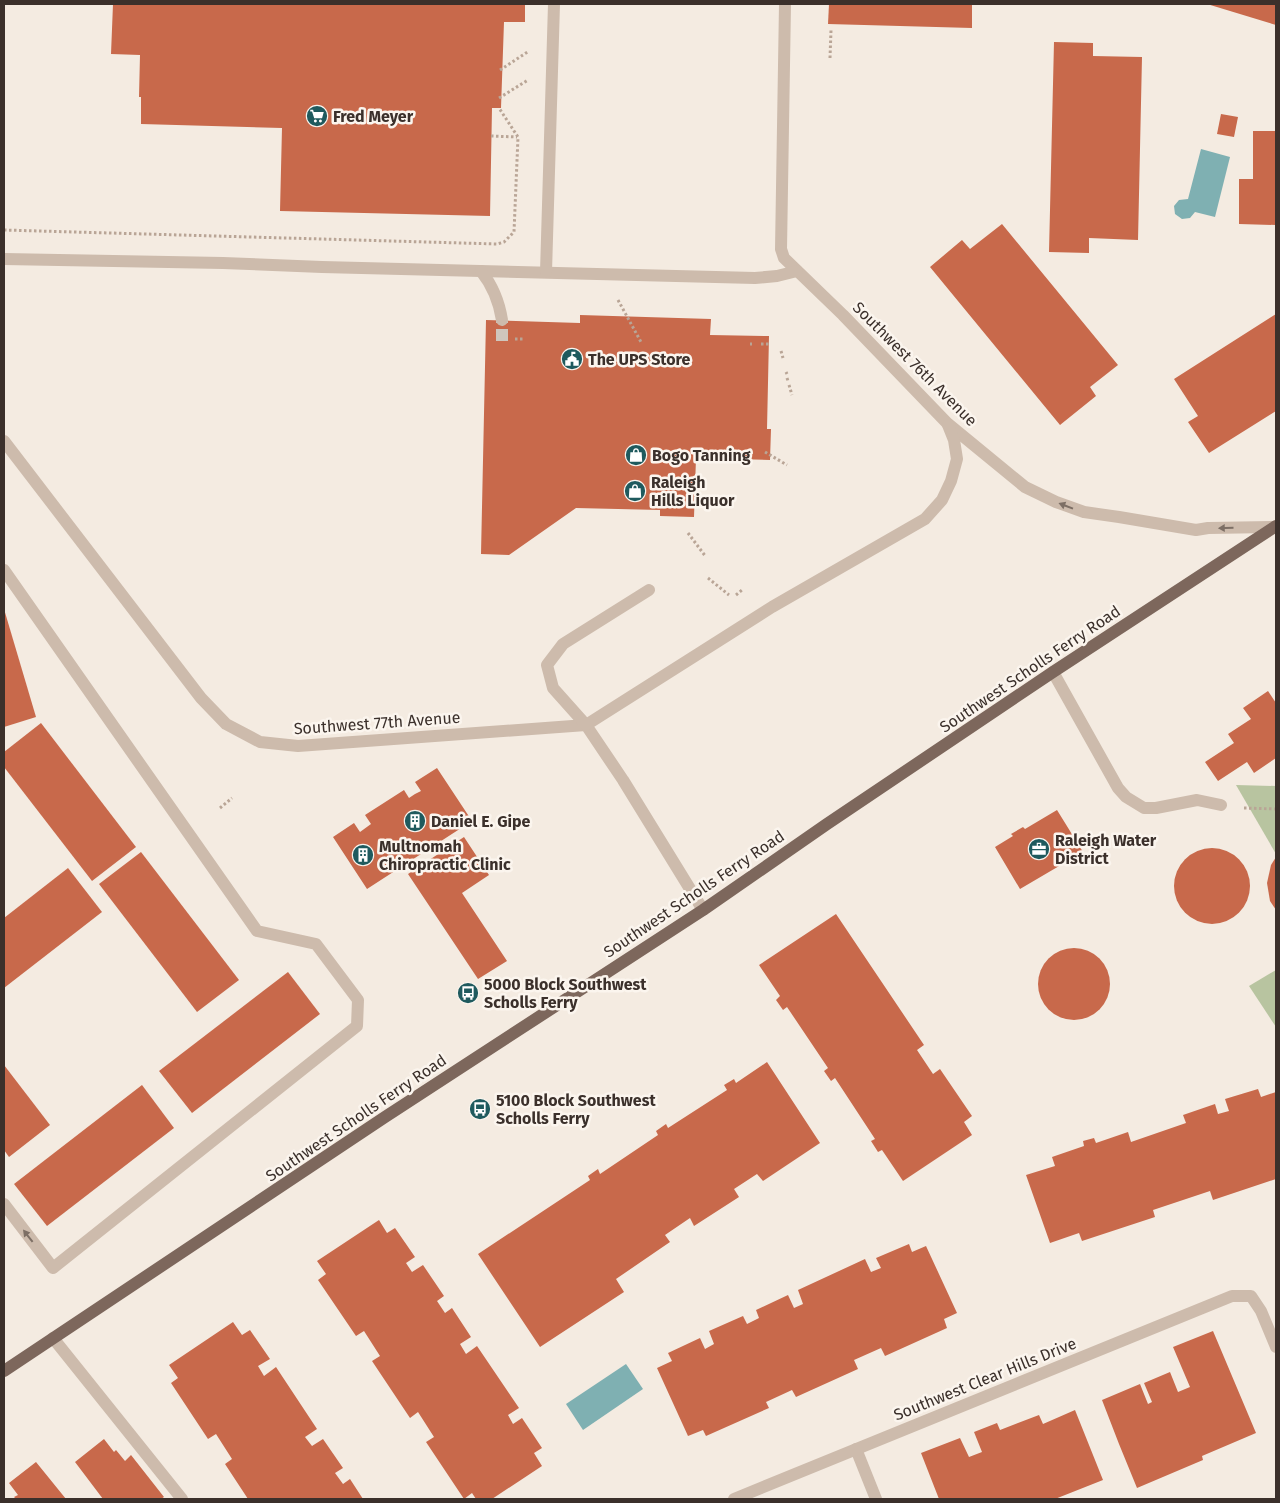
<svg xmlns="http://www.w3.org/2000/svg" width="1280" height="1503" viewBox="0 0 1280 1503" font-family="'Fira Sans',sans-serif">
<rect width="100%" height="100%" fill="#f4ebe1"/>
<!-- green -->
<g fill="#b8c4a0">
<polygon points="1236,785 1276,786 1276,854"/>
<polygon points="1276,970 1276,1027 1249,986"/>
</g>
<!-- water -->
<g fill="#7fb0b2">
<polygon points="1201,149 1230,157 1215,217 1195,212 1190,218 1182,219 1175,214 1174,206 1179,200 1188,199"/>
<polygon points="626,1364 643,1389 583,1430 566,1404"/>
</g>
<!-- building -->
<g fill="#c8694b">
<polygon points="113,4 525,4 525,22 504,22 501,108 492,108 490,216 280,211 282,128 141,124 141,97 139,97 140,55 111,54"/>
<polygon points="829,4 972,4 972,28 828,24"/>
<polygon points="1207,4 1276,4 1276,25"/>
<polygon points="1054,42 1093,43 1093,56 1142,57 1138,240 1089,238 1089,253 1049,252"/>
<polygon points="1221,114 1238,117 1234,137 1217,134"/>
<polygon points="1253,131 1276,131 1276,225 1239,224 1239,179 1253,179"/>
<polygon points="1002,224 1118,365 1090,387 1096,396 1060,425 930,267 962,240 970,249"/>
<polygon points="1276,314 1276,411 1209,453 1188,422 1198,416 1174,379"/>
<polygon points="580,315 711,319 710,335 769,336 767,429 771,429 770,460 696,458 694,517 660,516 660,510 576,508 509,555 481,554 486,320 580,323"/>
<polygon points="4,609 36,717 4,727"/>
<polygon points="1268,691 1276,703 1276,758 1254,773 1247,762 1218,781 1205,762 1234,743 1228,734 1251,719 1243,708"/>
<polygon points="41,723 136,847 92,881 4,767 4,752"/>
<polygon points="437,768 472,821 367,889 333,837 354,823 360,832 371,824 365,815 404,790 409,798 415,794 421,791 415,782"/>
<polygon points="1057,810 1083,852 1020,889 995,847 1013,836 1011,834 1023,827 1025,829"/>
<polygon points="464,837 489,875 462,893 507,961 478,979 408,874"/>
<circle cx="1212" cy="886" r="38"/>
<polygon points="141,852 239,980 197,1012 99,884"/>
<polygon points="1276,857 1276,910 1270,901 1267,883 1271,865"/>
<polygon points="68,868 102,912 4,988 4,918"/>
<polygon points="836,914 924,1045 917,1050 933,1074 940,1069 972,1116 964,1122 972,1135 903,1181 882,1150 878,1152 871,1141 875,1139 835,1078 831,1081 824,1071 828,1068 787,1007 783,1010 776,1000 780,996 759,965"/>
<circle cx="1074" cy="984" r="36"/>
<polygon points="288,972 320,1014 192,1113 159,1071"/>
<polygon points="767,1062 820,1143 763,1181 757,1174 734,1189 739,1197 694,1226 690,1218 665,1235 670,1242 616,1279 624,1292 540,1347 478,1254 590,1180 588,1176 598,1169 600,1174 658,1135 656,1131 666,1124 668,1128 727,1090 724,1085 734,1079 736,1083"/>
<polygon points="4,1065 50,1125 9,1157 4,1150"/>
<polygon points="142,1085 174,1128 47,1226 14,1184"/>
<polygon points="1258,1089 1261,1097 1276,1092 1276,1179 1213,1200 1210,1191 1153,1210 1155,1217 1082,1241 1079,1233 1050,1243 1026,1175 1055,1166 1052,1157 1084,1146 1083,1141 1094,1138 1096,1143 1128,1132 1131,1142 1186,1123 1183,1115 1215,1104 1218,1114 1229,1111 1225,1099"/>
<polygon points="379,1220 387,1233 395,1228 415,1257 406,1263 412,1272 423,1265 444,1296 437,1301 445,1313 452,1308 471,1337 460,1344 466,1354 477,1346 519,1408 508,1415 513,1424 522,1418 542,1448 534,1453 542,1466 492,1499 476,1499 472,1493 464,1499 426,1442 434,1437 418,1412 410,1418 372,1361 380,1356 364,1331 356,1336 318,1280 326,1274 317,1261"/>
<polygon points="909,1244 912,1252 926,1246 957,1313 944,1319 947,1328 885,1356 881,1348 854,1360 858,1369 796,1397 792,1390 766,1402 769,1408 706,1436 703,1430 688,1436 657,1368 672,1361 668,1353 700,1338 705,1349 714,1344 709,1331 743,1316 747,1324 759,1318 756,1310 788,1295 794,1308 803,1304 798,1290 865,1259 871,1272 881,1268 876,1258"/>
<polygon points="233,1322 242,1335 250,1330 270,1359 258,1366 264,1376 276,1367 317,1429 305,1437 312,1446 323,1439 343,1468 335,1473 343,1484 350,1479 363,1499 248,1499 225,1464 232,1459 216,1434 208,1439 171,1383 178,1378 169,1365"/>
<polygon points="1213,1331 1256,1433 1202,1456 1203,1460 1137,1488 1119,1444 1102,1400 1140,1384 1148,1404 1152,1402 1144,1383 1170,1372 1178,1392 1190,1387 1173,1347"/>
<polygon points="1075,1410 1103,1480 1055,1499 939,1499 921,1453 960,1438 969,1457 982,1452 974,1432 997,1423 1000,1430 1039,1415 1043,1424"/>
<polygon points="104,1439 114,1452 116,1450 125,1461 131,1455 164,1497 161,1499 103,1499 75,1462"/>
<polygon points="36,1462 66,1499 16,1499 14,1497 18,1495 9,1483"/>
</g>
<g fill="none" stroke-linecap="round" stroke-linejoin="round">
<!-- minor-tunnel -->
<polyline stroke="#cfc6bd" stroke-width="12" stroke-dasharray="12 6" stroke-linecap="butt" points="502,341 502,320"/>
<!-- path -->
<g stroke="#b9a596" stroke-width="3" stroke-dasharray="2.5 2.5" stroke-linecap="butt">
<polyline points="830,58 831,30"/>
<polyline points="500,70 529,51"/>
<polyline points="499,98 528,80"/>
<polyline points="491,136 517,137"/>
<polyline points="4,230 497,244 504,242 514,232 518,137 499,108"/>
<polyline points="618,300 641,342"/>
<polyline points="515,339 524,339"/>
<polyline points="750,344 752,344"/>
<polyline points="761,344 769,344"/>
<polyline points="781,351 783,358"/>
<polyline points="786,372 787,374"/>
<polyline points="787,378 788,381"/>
<polyline points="789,385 792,395"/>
<polyline points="765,452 787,465"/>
<polyline points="688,533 706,557"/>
<polyline points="708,578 729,595"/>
<polyline points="736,595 742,590"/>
<polyline points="220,808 232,798"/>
<polyline points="1244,808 1276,809"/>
</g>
<!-- minor -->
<g stroke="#cdbbac" stroke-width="12">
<polyline points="785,4 781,249 784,258 843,315 947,423 1025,487 1056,502 1084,512 1119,517 1196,530 1208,528 1274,527"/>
<polyline points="4,259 223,263 322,267 755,278 777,276 797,271"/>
<path d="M 481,271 C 493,286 499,301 502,320"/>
<polyline points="546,272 554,4"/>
<polyline points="4,441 201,698 226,724 260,742 298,746 586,725 623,780 703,910"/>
<polyline points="4,570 257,931 316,944 358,1000 357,1026 53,1268 4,1204"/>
<polyline points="649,590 563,644 547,665 553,688 586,725 772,607 925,519 942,500 951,481 957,459 954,440 948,425"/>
<polyline points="1053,672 1118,788 1126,797 1144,808 1156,808 1197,800 1221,805"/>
<polyline points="53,1338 182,1499"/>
<polyline points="856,1449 876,1499"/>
<polyline points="734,1499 1232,1296 1251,1296 1261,1311 1276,1347"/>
</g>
<!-- major -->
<polyline stroke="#7d675c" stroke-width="12" points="4,1371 385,1117 703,910 827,824 1053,672 1276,526"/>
</g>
<!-- one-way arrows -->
<defs><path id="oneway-solid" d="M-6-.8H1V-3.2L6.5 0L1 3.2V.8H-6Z" transform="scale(1.25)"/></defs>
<g fill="#7d6f65">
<use href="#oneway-solid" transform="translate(1066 506) rotate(-159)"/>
<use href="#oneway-solid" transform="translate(1226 528) rotate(179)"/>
<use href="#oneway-solid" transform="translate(28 1236) rotate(-128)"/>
</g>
<!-- icons -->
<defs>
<g id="supermarket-disc" transform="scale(1.125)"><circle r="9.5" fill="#1f5a5e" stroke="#fbf5ee"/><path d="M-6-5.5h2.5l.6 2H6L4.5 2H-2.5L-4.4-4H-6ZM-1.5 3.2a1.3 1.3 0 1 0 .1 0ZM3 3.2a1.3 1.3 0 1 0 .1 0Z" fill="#fff"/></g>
<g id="civic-disc" transform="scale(1.125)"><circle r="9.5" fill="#1f5a5e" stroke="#fbf5ee"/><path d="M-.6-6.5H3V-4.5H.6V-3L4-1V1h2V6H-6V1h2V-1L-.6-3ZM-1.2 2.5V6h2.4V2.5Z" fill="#fff"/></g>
<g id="shop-disc" transform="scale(1.125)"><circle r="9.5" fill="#1f5a5e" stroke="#fbf5ee"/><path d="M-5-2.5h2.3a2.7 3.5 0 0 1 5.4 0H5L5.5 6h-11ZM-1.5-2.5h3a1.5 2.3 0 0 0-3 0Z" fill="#fff"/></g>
<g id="building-disc" transform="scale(1.125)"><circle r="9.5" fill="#1f5a5e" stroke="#fbf5ee"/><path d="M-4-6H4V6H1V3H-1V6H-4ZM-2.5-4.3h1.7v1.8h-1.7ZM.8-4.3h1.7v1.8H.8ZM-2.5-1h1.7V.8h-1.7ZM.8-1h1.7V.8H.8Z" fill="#fff"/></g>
<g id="office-disc" transform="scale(1.125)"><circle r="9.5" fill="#1f5a5e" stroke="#fbf5ee"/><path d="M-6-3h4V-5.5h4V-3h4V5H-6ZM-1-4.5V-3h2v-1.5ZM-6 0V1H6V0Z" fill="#fff"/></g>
<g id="bus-disc" transform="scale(1.125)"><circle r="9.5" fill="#1f5a5e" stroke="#fbf5ee"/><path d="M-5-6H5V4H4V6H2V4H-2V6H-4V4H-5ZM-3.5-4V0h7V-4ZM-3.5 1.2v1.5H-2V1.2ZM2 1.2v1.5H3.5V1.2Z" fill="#fff"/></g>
</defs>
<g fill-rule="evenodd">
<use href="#supermarket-disc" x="317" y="116"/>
<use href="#civic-disc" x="572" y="359"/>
<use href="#shop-disc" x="636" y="455"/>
<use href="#shop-disc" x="635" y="491"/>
<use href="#building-disc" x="415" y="821"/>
<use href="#office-disc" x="1039" y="849"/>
<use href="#building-disc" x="363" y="855"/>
<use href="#bus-disc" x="468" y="993"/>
<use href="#bus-disc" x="480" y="1109"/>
</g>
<g text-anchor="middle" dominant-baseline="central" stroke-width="5" stroke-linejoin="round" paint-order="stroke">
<!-- poi labels -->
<g font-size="16" font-weight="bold" fill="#3b302b" stroke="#fbf5ee" text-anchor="start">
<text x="333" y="116">Fred Meyer</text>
<text x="588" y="359">The UPS Store</text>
<text x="652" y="455">Bogo Tanning</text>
<text x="651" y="482">Raleigh<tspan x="651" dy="18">Hills Liquor</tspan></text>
<text x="431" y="821">Daniel E. Gipe</text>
<text x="1055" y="840">Raleigh Water<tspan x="1055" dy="18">District</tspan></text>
<text x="379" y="846">Multnomah<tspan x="379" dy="18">Chiropractic Clinic</tspan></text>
<text x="484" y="984">5000 Block Southwest<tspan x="484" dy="18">Scholls Ferry</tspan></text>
<text x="496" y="1100">5100 Block Southwest<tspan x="496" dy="18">Scholls Ferry</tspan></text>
</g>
<!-- street labels -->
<g font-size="16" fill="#3b302b" stroke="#fbf5ee">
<text transform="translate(915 364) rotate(45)">Southwest 76th Avenue</text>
<text transform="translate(1030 669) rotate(-34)">Southwest Scholls Ferry Road</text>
<text transform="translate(377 723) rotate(-4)">Southwest 77th Avenue</text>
<text transform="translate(694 894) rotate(-34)">Southwest Scholls Ferry Road</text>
<text transform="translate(356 1118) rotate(-34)">Southwest Scholls Ferry Road</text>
<text transform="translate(985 1379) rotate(-22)">Southwest Clear Hills Drive</text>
</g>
</g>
<!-- border -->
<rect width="1280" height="1503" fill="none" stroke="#3b302b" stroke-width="10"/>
</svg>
